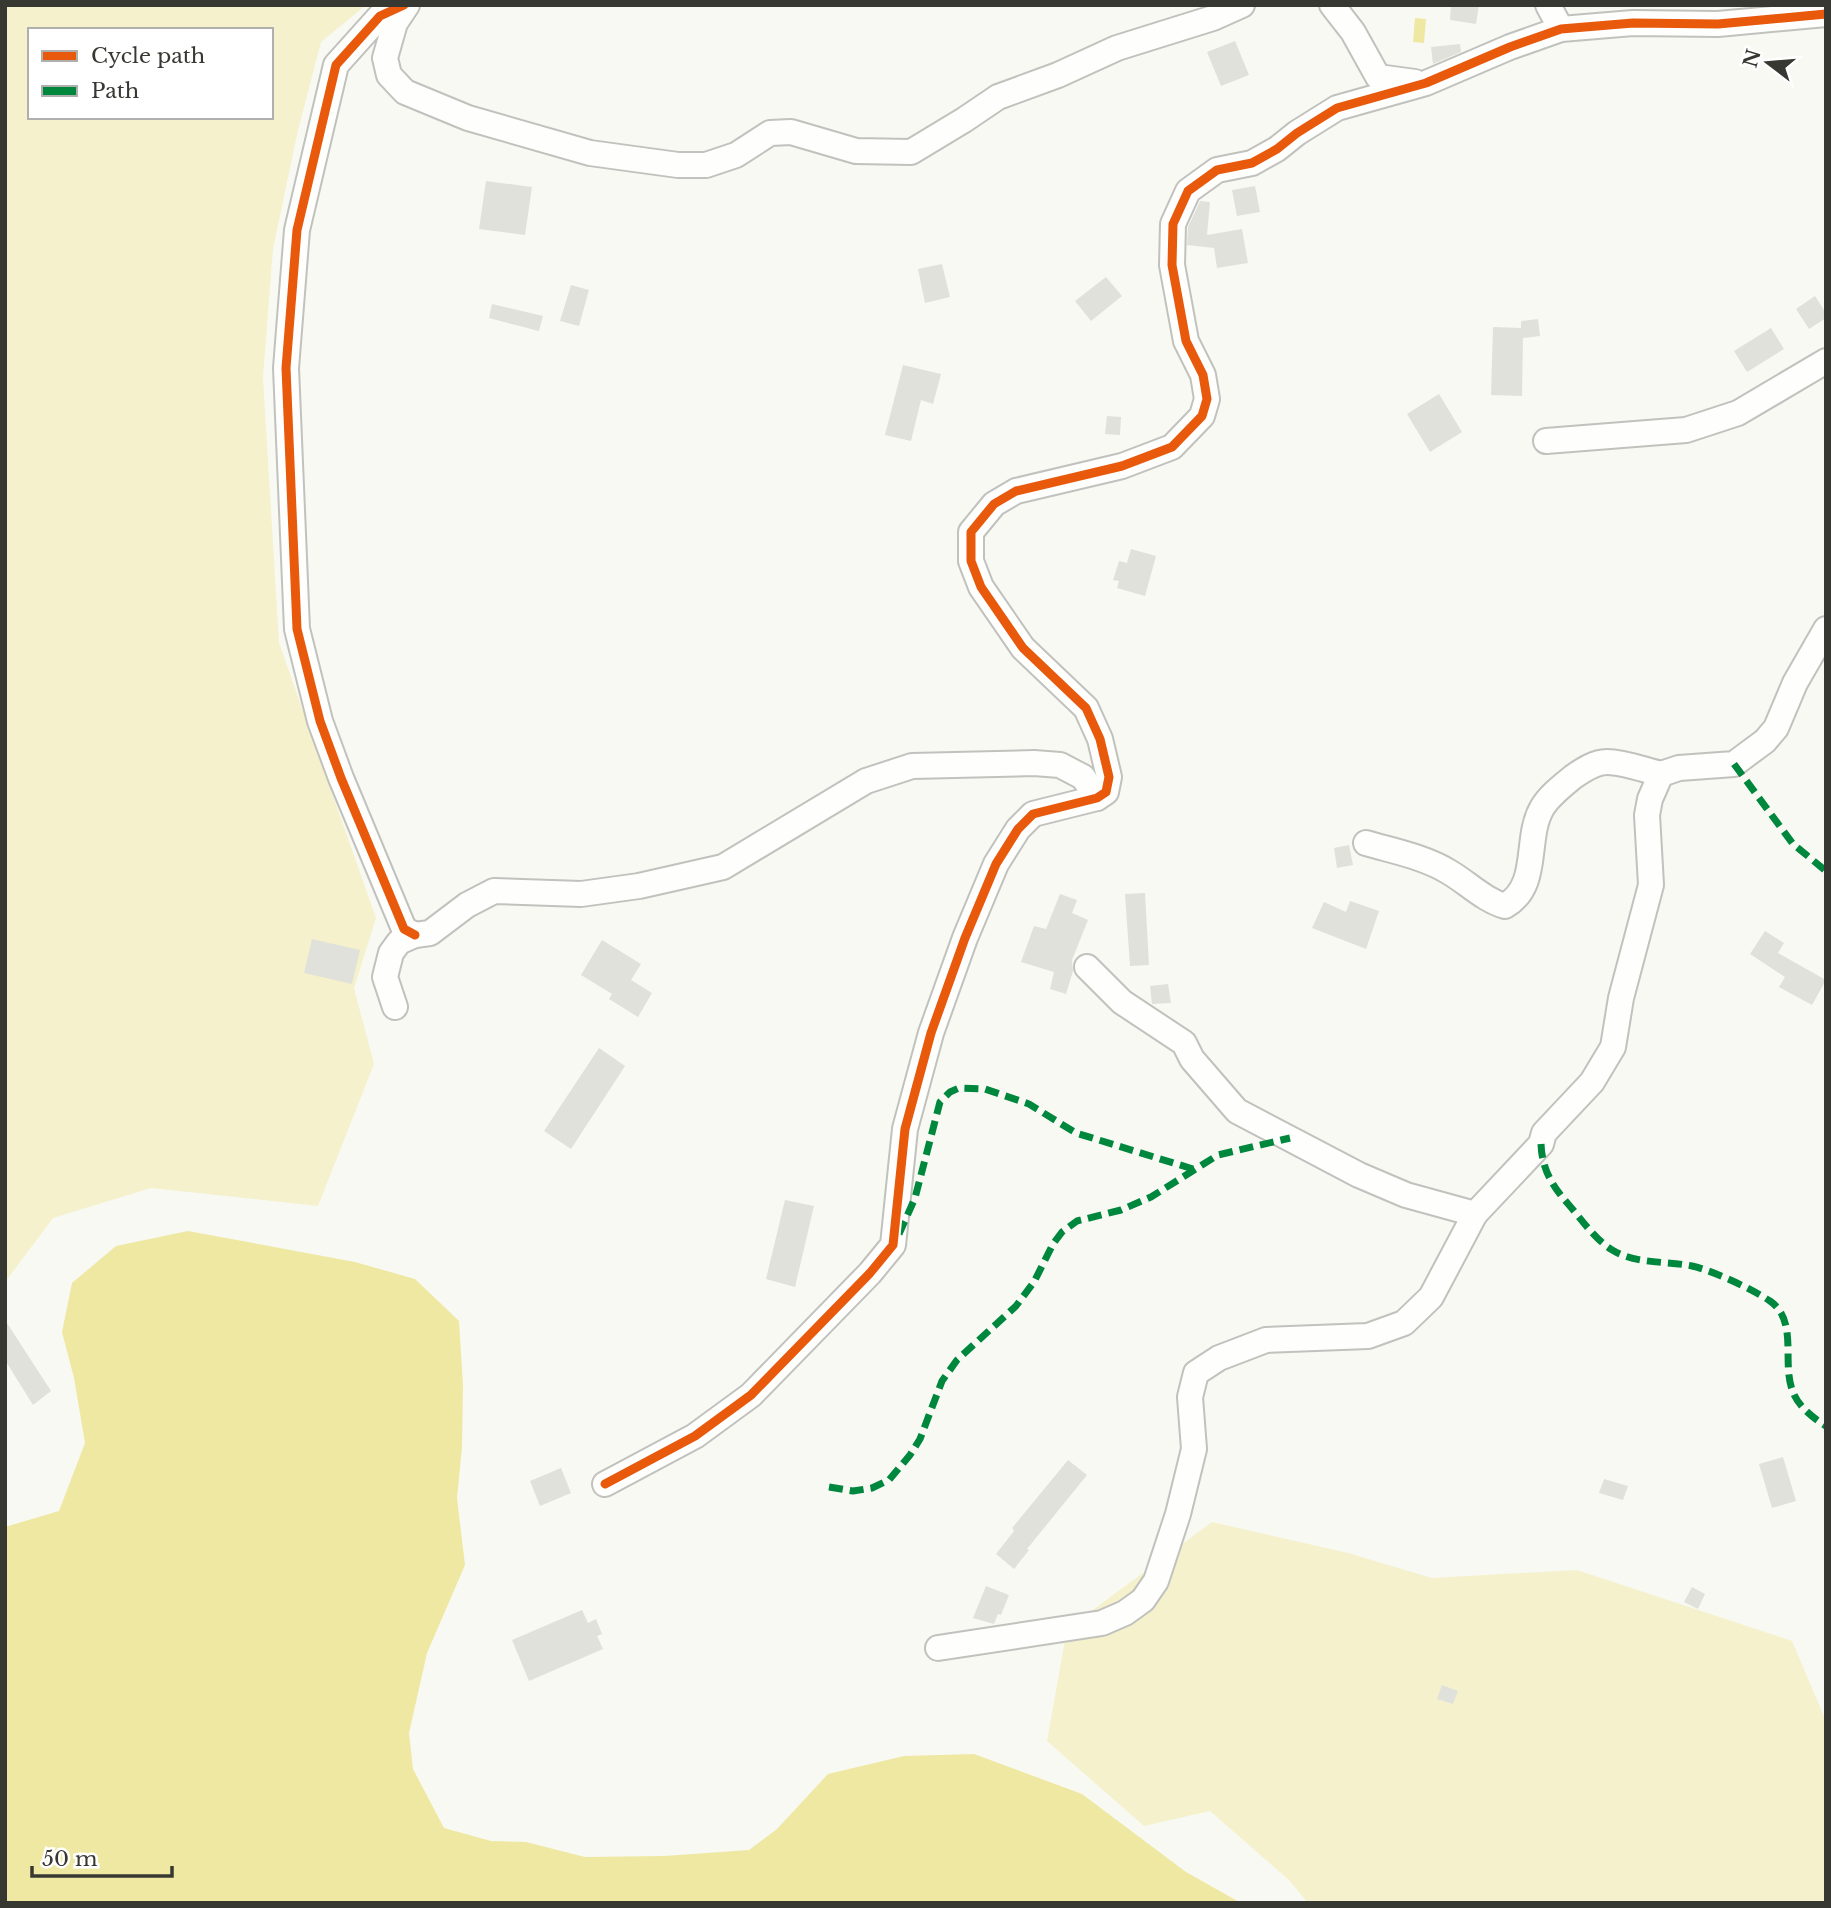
<svg xmlns="http://www.w3.org/2000/svg" width="1831" height="1908" viewBox="0 0 1831 1908" font-family="'Libre Baskerville',serif">
<rect width="100%" height="100%" fill="#f9f9f3"/>
<!-- green -->
<g fill="#f4f1cc" fill-rule="evenodd">
<path d="M 5,5 L 366,5 L 321,42 L 298,130 L 273,249 L 263,378 L 279,643 L 376,918 L 354,988 L 374,1064 L 318,1206 L 151,1188 L 53,1218 L 5,1282 ZM 30,30 L 271,30 L 271,117 L 30,117 Z"/>
<polygon points="1212,1522 1348,1553 1432,1578 1577,1570 1792,1641 1826,1721 1826,1903 1308,1903 1289,1880 1210,1811 1144,1826 1047,1741 1067,1629"/>
</g>
<!-- water -->
<g fill="#eee8a2">
<polygon points="1415,18 1426,19 1424,43 1413,42"/>
<polygon points="188,1231 355,1262 415,1279 459,1321 463,1385 462,1447 457,1498 465,1565 427,1653 409,1733 413,1769 444,1828 491,1841 526,1842 585,1857 664,1856 749,1850 777,1829 828,1774 904,1756 974,1754 1082,1794 1186,1872 1241,1903 5,1903 5,1527 59,1511 85,1443 74,1378 62,1332 72,1283 116,1246"/>
</g>
<!-- building -->
<g fill="#e1e1dc">
<polygon points="1451,5 1479,5 1476,24 1450,20"/>
<polygon points="1235,41 1249,75 1221,86 1207,52"/>
<polygon points="1460,44 1461,52 1433,64 1431,47"/>
<polygon points="486,181 532,187 525,235 479,229"/>
<polygon points="1255,186 1260,212 1237,216 1232,190"/>
<polygon points="1200,201 1210,202 1207,235 1242,229 1248,263 1217,268 1214,248 1187,245 1188,227"/>
<polygon points="942,264 950,297 925,303 918,269"/>
<polygon points="1106,277 1122,296 1091,321 1075,301"/>
<polygon points="571,285 589,290 579,326 560,321"/>
<polygon points="1815,296 1826,313 1826,318 1809,329 1796,309"/>
<polygon points="492,304 543,316 539,331 489,318"/>
<polygon points="1538,319 1540,336 1523,338 1522,396 1491,395 1493,327 1521,328 1521,321"/>
<polygon points="1771,328 1784,349 1747,372 1734,351"/>
<polygon points="903,365 941,374 933,404 921,400 911,441 885,435"/>
<polygon points="1439,394 1462,432 1430,452 1407,414"/>
<polygon points="1107,416 1121,417 1120,435 1105,434"/>
<polygon points="1131,549 1156,556 1145,596 1117,588 1119,581 1113,580 1119,561 1127,563"/>
<polygon points="1349,845 1353,865 1337,868 1334,848"/>
<polygon points="1145,893 1149,965 1130,966 1125,894"/>
<polygon points="1060,894 1077,900 1072,913 1088,920 1072,960 1073,971 1066,994 1050,989 1054,972 1021,962 1034,926 1046,929"/>
<polygon points="1350,901 1379,911 1366,949 1312,928 1324,902 1346,912"/>
<polygon points="1765,931 1784,943 1778,953 1826,980 1812,1005 1779,987 1785,977 1750,954"/>
<polygon points="312,939 360,950 352,984 304,973"/>
<polygon points="602,940 641,964 631,980 652,993 638,1017 609,999 612,994 581,975"/>
<polygon points="1168,984 1171,1003 1152,1004 1150,986"/>
<polygon points="599,1048 625,1066 571,1149 544,1131"/>
<polygon points="785,1200 814,1206 795,1287 766,1279"/>
<polygon points="5,1320 51,1391 33,1405 5,1360"/>
<polygon points="1783,1457 1796,1501 1772,1508 1759,1464"/>
<polygon points="1068,1460 1087,1475 1027,1549 1029,1550 1014,1569 996,1554 1014,1531 1012,1528"/>
<polygon points="561,1468 571,1493 540,1506 530,1481"/>
<polygon points="1604,1479 1628,1486 1623,1500 1599,1493"/>
<polygon points="986,1586 1009,1595 1001,1615 998,1614 994,1624 973,1618"/>
<polygon points="1692,1587 1705,1594 1698,1609 1684,1602"/>
<polygon points="582,1610 588,1623 596,1619 602,1634 597,1636 603,1649 529,1681 512,1640"/>
<polygon points="1442,1685 1458,1691 1453,1704 1437,1699"/>
</g>
<g fill="none" stroke-linecap="round" stroke-linejoin="round">
<!-- minor casing -->
<g stroke="#c1c1bd" stroke-width="28">
<g id="minor">
<polyline points="404,5 380,16 336,65 297,230 286,368 297,629 320,721 341,778 404,929 415,935"/>
<polyline points="407,5 395,23 385,58 389,75 405,92 468,118 590,153 678,165 706,165 736,155 770,133 791,132 856,151 911,152 964,120 998,97 1058,75 1117,48 1213,18 1242,5"/>
<polyline points="1332,5 1353,32 1378,77 1415,82"/>
<polyline points="1548,5 1561,29"/>
<polyline points="1546,441 1686,430 1738,413 1826,361"/>
<path d="M 1366,843 C 1393,851 1425,857 1449,872 C 1468,883 1484,900 1505,906 C 1541,885 1524,839 1542,808 C 1549,796 1562,786 1573,777 C 1583,770 1595,762 1607,762 C 1624,762 1644,770 1661,774"/>
<polyline points="1087,967 1122,1002 1184,1043 1192,1059 1237,1111 1359,1175 1406,1195 1475,1214"/>
<polyline points="395,1007 385,977 391,953 399,942 415,935 430,933 467,905 494,891 581,894 639,886 723,867 866,781 912,766 1034,763 1060,765 1083,777 1097,798"/>
<polyline points="605,1484 695,1436 751,1395 870,1273 893,1245 905,1129 931,1033 965,938 996,864 1018,829 1033,814 1097,798 1106,792 1109,777 1100,739 1086,708 1023,648 981,587 971,561 971,532 994,504 1016,491 1122,466 1172,447 1202,416 1207,399 1203,375 1186,341 1172,265 1173,224 1188,191 1217,170 1252,163 1277,149 1297,133 1337,108 1426,83 1510,47 1561,29 1633,23 1718,24 1826,14"/>
<polyline points="938,1648 1102,1623 1125,1613 1143,1600 1156,1581 1178,1514 1194,1449 1190,1397 1196,1373 1219,1358 1266,1340 1368,1336 1404,1323 1431,1297 1475,1214 1541,1144 1544,1133 1592,1082 1613,1047 1621,998 1651,885 1647,815 1650,799 1661,774 1679,768 1734,764 1765,741 1776,728 1795,683 1826,629"/>
</g>
</g>
<!-- minor -->
<use href="#minor" stroke="#fefefd" stroke-width="24"/>
<!-- quiet -->
<g stroke="#00873e" stroke-width="7" stroke-dasharray="14 7" stroke-linecap="butt">
<polyline points="1734,764 1793,844 1826,871"/>
<path d="M 1541,1144 C 1542,1169 1552,1186 1569,1205 C 1582,1220 1596,1241 1614,1251 C 1636,1264 1667,1261 1692,1266 C 1714,1271 1752,1289 1770,1301 C 1799,1321 1781,1364 1793,1392 C 1798,1406 1813,1418 1826,1426"/>
<polyline points="899,1234 915,1198 940,1102 950,1092 959,1088 985,1089 1029,1104 1076,1133 1193,1169"/>
<polyline points="829,1487 853,1491 872,1488 889,1480 910,1455 920,1439 942,1381 957,1360 1016,1306 1034,1282 1053,1244 1062,1232 1077,1221 1121,1210 1151,1197 1218,1155 1290,1138"/>
</g>
<!-- cycleway casing -->
<g stroke="#fff" stroke-width="13">
<g id="cycleway">
<polyline points="404,5 380,16 336,65 297,230 286,368 297,629 320,721 341,778 404,929 415,935"/>
<polyline points="605,1484 695,1436 751,1395 870,1273 893,1245 905,1129 931,1033 965,938 996,864 1018,829 1033,814 1097,798 1106,792 1109,777 1100,739 1086,708 1023,648 981,587 971,561 971,532 994,504 1016,491 1122,466 1172,447 1202,416 1207,399 1203,375 1186,341 1172,265 1173,224 1188,191 1217,170 1252,163 1277,149 1297,133 1337,108 1426,83 1510,47 1561,29 1633,23 1718,24 1826,14"/>
</g>
</g>
<!-- cycleway -->
<use href="#cycleway" stroke="#e8590c" stroke-width="9"/>
</g>
<!-- border -->
<rect width="1831" height="1908" fill="none" stroke="#383833" stroke-width="14"/>
<!-- legend -->
<rect x="28" y="28" width="245" height="91" fill="#ffffff" stroke="#afafad" stroke-width="2"/>
<rect x="42" y="51" width="35" height="10" fill="#e8590c" stroke="#afafad" stroke-width="2"/>
<text x="91" y="63" font-size="21" fill="#383833">Cycle path</text>
<rect x="42" y="86" width="35" height="10" fill="#00873e" stroke="#afafad" stroke-width="2"/>
<text x="91" y="98" font-size="21" fill="#383833">Path</text>
<!-- north arrow -->
<g transform="translate(1768 63) rotate(286)" stroke="#ffffff" stroke-width="5" paint-order="stroke">
<path d="M0-5L12 26L0 18L-12 26Z" fill="#383833"/>
<text y="-10" font-size="19" font-weight="bold" text-anchor="middle" fill="#383833">N</text>
</g>
<!-- scale -->
<path d="M32 1866v10h140v-10" fill="none" stroke="#383833" stroke-width="3.5"/>
<text x="42" y="1866" font-size="21" fill="#383833" stroke="#ffffff" stroke-width="5" paint-order="stroke">50 m</text>
</svg>
